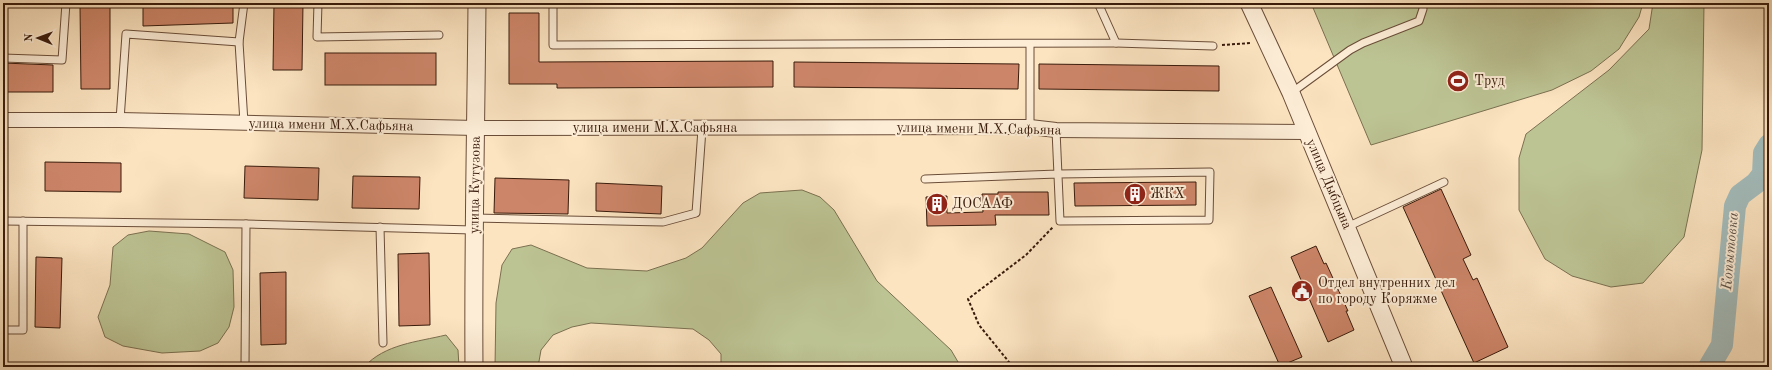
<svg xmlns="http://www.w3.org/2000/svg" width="1772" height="370" viewBox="0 0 1772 370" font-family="'Old Standard TT',serif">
<rect width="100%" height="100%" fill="#fce4c1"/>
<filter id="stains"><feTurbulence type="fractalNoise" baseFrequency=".005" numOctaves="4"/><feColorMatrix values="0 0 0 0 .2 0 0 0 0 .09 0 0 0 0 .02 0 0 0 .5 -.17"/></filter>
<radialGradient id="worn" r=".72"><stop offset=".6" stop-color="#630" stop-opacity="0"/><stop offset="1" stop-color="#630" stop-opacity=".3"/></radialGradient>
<!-- green -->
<g fill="#bdc494" stroke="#7b7050">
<polygon points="1311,3 1643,3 1639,17 1619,49 1591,71 1552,90 1371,145"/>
<polygon points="1653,3 1704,3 1702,150 1684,237 1643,283 1611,287 1572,276 1545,259 1519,210 1519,158 1526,134 1609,70 1649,29"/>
<polygon points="802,190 820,197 834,210 877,281 951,350 961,367 721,367 721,354 709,340 693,329 591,323 572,327 553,335 541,350 538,367 495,367 496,303 502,265 512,249 531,245 587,268 647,271 686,258 702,248 743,203 760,193"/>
<polygon points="149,231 189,234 225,252 233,270 234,307 229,327 218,343 200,351 162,353 123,346 105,337 98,317 110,285 113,247 128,235"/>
<path d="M 446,335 L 458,350 L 459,367 L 364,367 C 385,344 417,342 446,335 Z"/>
</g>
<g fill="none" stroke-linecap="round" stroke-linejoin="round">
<!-- river -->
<polyline stroke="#a3bcbc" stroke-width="22" points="1709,367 1722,345 1735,206 1740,195 1756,183 1763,174 1764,153 1769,145"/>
</g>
<!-- building -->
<g fill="#cd8569" stroke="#391b0b">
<polygon points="143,3 233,3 233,23 143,26"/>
<polygon points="274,3 303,3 302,70 273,70"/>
<polygon points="80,6 110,6 110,89 81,89"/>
<polygon points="509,13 539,13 539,62 773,61 773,87 557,88 557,84 509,84"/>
<rect x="325" y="53" width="111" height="32"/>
<polygon points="794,62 1019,64 1018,89 794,87"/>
<polygon points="3,63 53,65 53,92 3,92"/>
<polygon points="1039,64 1219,66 1219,91 1039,89"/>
<polygon points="45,162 121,163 121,192 45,191"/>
<polygon points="245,166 319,168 318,200 244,198"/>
<polygon points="353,176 420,177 419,209 352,208"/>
<polygon points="495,178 569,180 568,214 494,213"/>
<polygon points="1196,182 1196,205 1075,206 1074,183"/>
<polygon points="596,183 662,186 661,214 596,211"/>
<polygon points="1441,189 1471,255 1463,259 1473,280 1477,278 1508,347 1474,363 1403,207"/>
<polygon points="998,192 1048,192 1049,215 995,215 996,225 927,226 926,197 947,196 947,213 983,212 982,194 998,194"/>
<polygon points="1316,246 1324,264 1326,263 1348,311 1346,311 1354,330 1328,342 1291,257"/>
<polygon points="429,253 430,325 399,326 398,254"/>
<polygon points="36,257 62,258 60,328 35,327"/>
<polygon points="286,272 286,344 261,345 260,273"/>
<polygon points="1271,287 1302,357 1280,366 1249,296"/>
</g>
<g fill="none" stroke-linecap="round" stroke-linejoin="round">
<!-- service casing -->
<g stroke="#6a4d38" stroke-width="9">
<g id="service">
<polyline points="318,3 317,37 439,35"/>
<polyline points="553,3 553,45 1116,43 1098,3"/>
<polyline points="1116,43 1213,46"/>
<polyline points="3,58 62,60 66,3"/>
<polyline points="1291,93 1350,50 1363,43 1419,21 1423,9 1422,3"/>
<polyline points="120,120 126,34 239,42"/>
<polyline points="244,123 239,42 244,3"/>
<polyline points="1030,127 1030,44"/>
<polyline points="925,179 1058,174 1210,172 1209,220 1060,221 1056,130"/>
<polyline points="474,218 663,222 696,213 702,129"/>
<polyline points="3,221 246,224 473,230"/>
<polyline points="380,227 383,343"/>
<polyline points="1347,227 1444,182"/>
<polyline points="3,330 23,330 23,221"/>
<polyline points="245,367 246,224"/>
<polyline points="335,367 337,367"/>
</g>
</g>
<!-- minor casing -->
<g stroke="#6a4d38" stroke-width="16">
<polyline id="minor" points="3,120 120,120 476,128 1030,127 1056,130 1307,132"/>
</g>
<!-- tertiary casing -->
<g stroke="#6a4d38" stroke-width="19">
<g id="tertiary">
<polyline points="1249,3 1291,93 1404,367"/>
<path d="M 474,367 C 473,246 476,124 477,3"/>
</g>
</g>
<!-- path -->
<g stroke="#391b0b" stroke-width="2" stroke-dasharray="3 2" stroke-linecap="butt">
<polyline points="1222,45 1251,43"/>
<polyline points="1013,367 979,325 968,299 1026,255 1053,227"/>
</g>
<!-- service -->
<use href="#service" stroke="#fdedd7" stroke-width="7"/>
<!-- minor -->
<use href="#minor" stroke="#fdedd7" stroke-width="14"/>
<!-- tertiary -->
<use href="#tertiary" stroke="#fdedd7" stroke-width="17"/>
</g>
<!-- icons -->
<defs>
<g id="stadium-disc" transform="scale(1.15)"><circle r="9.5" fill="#8f2418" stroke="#fdedd7"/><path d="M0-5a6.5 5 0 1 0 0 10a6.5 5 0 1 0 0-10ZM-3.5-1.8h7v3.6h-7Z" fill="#fff"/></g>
<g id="building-disc" transform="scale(1.15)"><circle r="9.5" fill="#8f2418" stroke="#fdedd7"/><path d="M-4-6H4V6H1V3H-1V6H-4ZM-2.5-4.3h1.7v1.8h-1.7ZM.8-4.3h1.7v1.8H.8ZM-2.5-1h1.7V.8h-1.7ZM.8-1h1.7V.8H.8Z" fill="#fff"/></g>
<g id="civic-disc" transform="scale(1.15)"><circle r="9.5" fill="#8f2418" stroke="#fdedd7"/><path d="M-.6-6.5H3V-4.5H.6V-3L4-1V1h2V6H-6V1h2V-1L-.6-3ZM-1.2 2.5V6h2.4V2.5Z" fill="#fff"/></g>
</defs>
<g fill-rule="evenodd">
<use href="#stadium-disc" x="1458" y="81"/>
<use href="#building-disc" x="1135" y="194"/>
<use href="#building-disc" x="937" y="204"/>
<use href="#civic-disc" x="1302" y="291"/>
</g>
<g text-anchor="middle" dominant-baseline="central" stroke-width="4" stroke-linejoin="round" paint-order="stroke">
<!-- poi labels -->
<g font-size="14" fill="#391b0b" stroke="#fdedd7" text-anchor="start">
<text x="1474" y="81">Труд</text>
<text x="1150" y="194">ЖКХ</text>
<text x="952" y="204">ДОСААФ</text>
<text x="1318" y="283">Отдел внутренних дел<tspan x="1318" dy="16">по городу Коряжме</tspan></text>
</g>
<!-- street labels -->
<g font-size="14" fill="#391b0b" stroke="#fdedd7">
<text transform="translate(331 125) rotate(1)">улица имени М.Х.Сафьяна</text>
<text x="655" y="128">улица имени М.Х.Сафьяна</text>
<text transform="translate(979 129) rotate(1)">улица имени М.Х.Сафьяна</text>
<text transform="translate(1329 184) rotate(67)">улица Дыбцына</text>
<text transform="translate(475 185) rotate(-89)">улица Кутузова</text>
</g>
<!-- water labels -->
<g font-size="15" font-style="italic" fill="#5e5349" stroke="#fdedd7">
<text transform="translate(1731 251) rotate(-85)">Копытовка</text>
</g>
</g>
<!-- margin -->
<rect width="1772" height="370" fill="none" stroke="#fce4c1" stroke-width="16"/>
<rect x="4" y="4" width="1764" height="362" fill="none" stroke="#391b0b" stroke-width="2"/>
<rect x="8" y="8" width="1756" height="354" fill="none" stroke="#391b0b"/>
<!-- north arrow -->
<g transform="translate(38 38) rotate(271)" stroke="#fdedd7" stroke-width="3" paint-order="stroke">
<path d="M0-3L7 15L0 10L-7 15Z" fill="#391b0b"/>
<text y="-6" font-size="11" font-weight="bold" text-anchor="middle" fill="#391b0b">N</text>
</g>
<rect width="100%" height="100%" filter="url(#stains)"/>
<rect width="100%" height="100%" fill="url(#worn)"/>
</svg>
